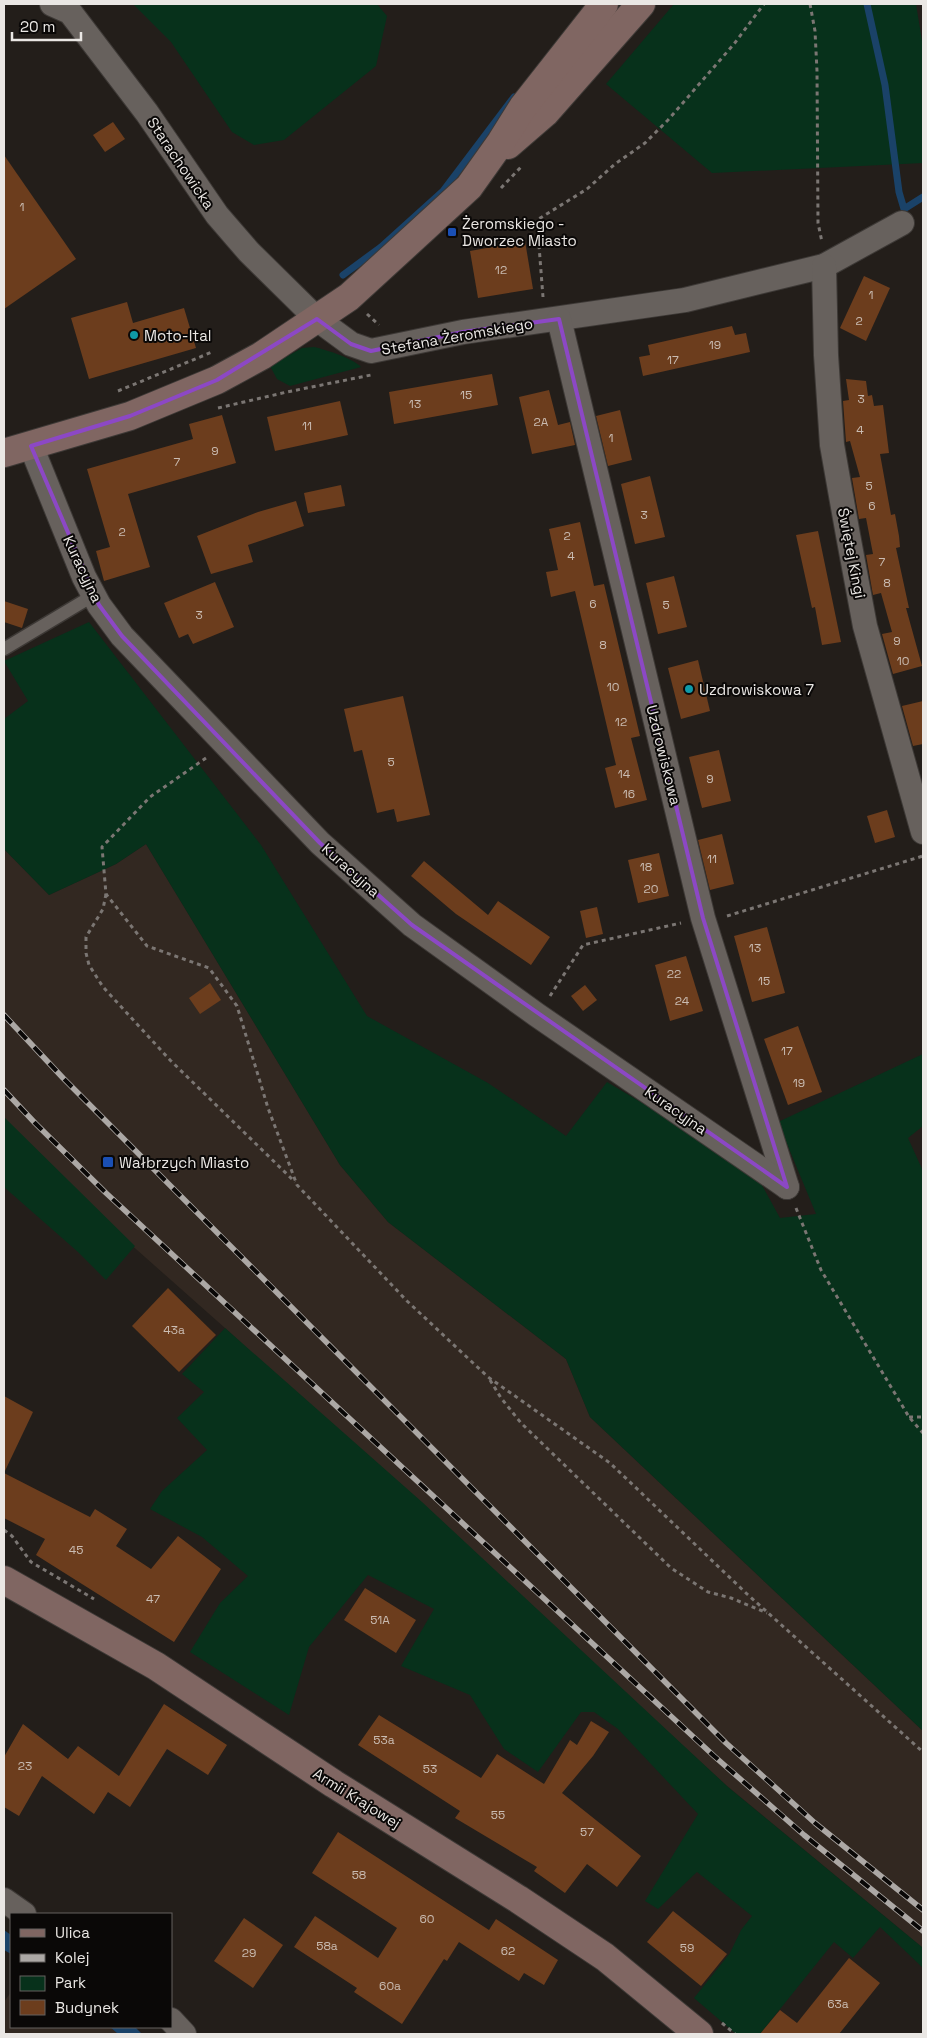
<svg xmlns="http://www.w3.org/2000/svg" width="927" height="2038" viewBox="0 0 927 2038" font-family="'Space Grotesk',sans-serif">
<rect width="100%" height="100%" fill="#231e1a"/>
<!-- built -->
<g fill="#322821">
<polygon points="146,844 340,1165 388,1222 566,1359 590,1417 923,1731 923,1948 727,1786 225,1328 4,1132 4,849 49,895 116,864"/>
<polygon points="11,1992 11,2027 110,2027 118,2034 4,2034 4,2002"/>
</g>
<!-- green -->
<g fill="#07311b">
<polygon points="133,4 377,4 387,16 376,66 284,140 254,145 232,132 171,42"/>
<polygon points="674,4 916,4 923,47 923,163 712,173 606,84"/>
<path d="M 314,347 C 327,350 352,358 361,367 L 290,386 L 277,379 L 270,366 L 302,348 Z"/>
<polygon points="89,622 261,845 367,1016 488,1083 566,1136 607,1082 753,1169 780,1218 816,1214 778,1122 923,1054 923,1126 908,1138 923,1171 923,1731 590,1417 566,1359 388,1222 340,1165 146,844 116,864 49,895 4,849 4,719 28,701 4,661"/>
<polygon points="4,1117 135,1246 106,1280 78,1252 4,1187"/>
<polygon points="225,1328 422,1502 728,1787 923,1948 923,1968 880,1927 853,1958 834,1942 760,2034 736,2034 694,1998 730,1953 741,1930 752,1916 697,1872 658,1909 645,1901 698,1814 618,1729 594,1712 581,1712 538,1772 504,1749 470,1695 401,1666 434,1609 368,1575 309,1647 289,1715 190,1652 220,1603 248,1576 202,1537 150,1509 162,1491 207,1450 177,1418 204,1392 182,1374"/>
</g>
<!-- water -->
<g fill="#1a4268">
<polygon points="4,1930 11,1935 11,1954 4,1950"/>
<polygon points="110,2027 135,2027 142,2034 118,2034"/>
</g>
<g fill="none" stroke-linecap="round" stroke-linejoin="round">
<!-- stream -->
<g stroke="#1a4268" stroke-width="7">
<polyline points="867,4 885,85 899,192 904,209 923,197"/>
<polyline points="343,275 381,247 443,191 514,97"/>
</g>
</g>
<!-- building -->
<g fill="#6c3d1d">
<polygon points="113,122 125,139 105,152 93,135"/>
<polygon points="4,155 76,259 4,309"/>
<polygon points="525,241 533,289 478,298 470,251"/>
<polygon points="864,276 890,288 866,341 840,328"/>
<polygon points="127,302 133,323 184,308 196,348 89,379 71,318"/>
<polygon points="732,326 735,335 746,333 750,352 643,376 639,357 650,355 648,345"/>
<polygon points="492,374 498,405 394,424 389,392"/>
<polygon points="846,379 866,381 868,396 872,395 874,406 883,405 889,453 880,454 891,515 895,514 899,536 900,547 896,548 909,608 906,608 922,666 893,674 882,634 892,632 881,593 873,595 866,555 873,554 866,518 859,519 852,478 860,477 850,441 846,442 843,401 849,400"/>
<polygon points="549,390 558,425 570,422 575,445 532,454 519,397"/>
<polygon points="340,401 348,435 275,451 267,417"/>
<polygon points="620,410 632,460 608,466 596,416"/>
<polygon points="222,415 236,463 128,494 150,567 104,581 96,551 110,547 87,469 193,439 189,424"/>
<polygon points="650,476 665,537 635,544 621,484"/>
<polygon points="341,485 345,506 308,513 304,493"/>
<polygon points="296,501 304,526 248,545 253,562 211,574 197,536 258,512"/>
<polygon points="580,522 594,586 604,584 640,736 631,738 647,800 615,808 605,768 616,765 575,591 551,597 546,572 558,570 549,529"/>
<polygon points="818,531 841,642 822,645 815,607 812,608 796,535"/>
<polygon points="674,576 687,627 658,634 646,583"/>
<polygon points="215,582 234,627 193,644 188,634 179,638 164,603"/>
<polygon points="4,601 28,609 22,628 4,622"/>
<polygon points="698,660 710,711 681,719 668,668"/>
<polygon points="403,696 430,815 397,822 394,809 377,813 362,750 354,752 344,709"/>
<polygon points="923,701 923,744 913,746 902,706"/>
<polygon points="719,750 731,801 702,808 689,757"/>
<polygon points="887,810 895,837 875,843 867,816"/>
<polygon points="722,834 734,884 710,890 698,840"/>
<polygon points="659,853 669,896 638,903 628,860"/>
<polygon points="424,861 488,915 498,901 550,937 531,965 456,914 411,876"/>
<polygon points="597,907 603,934 586,938 580,911"/>
<polygon points="767,927 785,993 752,1002 734,936"/>
<polygon points="686,956 703,1011 670,1021 655,965"/>
<polygon points="210,983 221,1000 200,1014 189,998"/>
<polygon points="585,985 597,1000 583,1011 571,996"/>
<polygon points="798,1026 822,1092 788,1105 764,1039"/>
<polygon points="168,1288 216,1335 179,1372 132,1326"/>
<polygon points="4,1396 33,1412 4,1473"/>
<polygon points="4,1473 90,1517 95,1509 127,1529 116,1546 151,1569 178,1536 221,1569 174,1642 36,1555 45,1539 4,1518"/>
<polygon points="365,1588 416,1620 396,1653 344,1620"/>
<polygon points="164,1704 227,1745 208,1775 167,1749 130,1807 108,1792 94,1814 42,1776 19,1816 4,1807 4,1757 23,1724 68,1759 78,1746 119,1776"/>
<polygon points="379,1715 481,1778 497,1754 544,1784 570,1740 577,1745 591,1721 609,1732 593,1756 562,1793 641,1856 617,1887 587,1864 565,1893 534,1871 537,1867 455,1818 460,1811 358,1745"/>
<polygon points="338,1832 489,1930 496,1919 558,1960 544,1985 524,1973 519,1981 459,1942 447,1961 444,1959 402,2024 354,1992 357,1988 294,1947 315,1916 378,1958 397,1928 312,1873"/>
<polygon points="673,1911 727,1954 701,1986 647,1942"/>
<polygon points="244,1918 283,1945 253,1988 214,1961"/>
<polygon points="849,1958 880,1983 839,2034 760,2034 780,2010 797,2023"/>
</g>
<g fill="none" stroke-linecap="round" stroke-linejoin="round">
<!-- service casing -->
<g stroke="#3d3936" stroke-width="15">
<polyline id="service" points="4,649 94,595"/>
</g>
<!-- minor casing -->
<g stroke="#3d3936" stroke-width="26">
<g id="minor">
<polyline points="52,4 70,12 147,113 217,215 249,252 317,319 351,344 371,351 463,332 685,300 824,266 902,223"/>
<polyline points="824,266 826,355 832,445 848,535 865,626 923,832"/>
<polyline points="559,319 703,918 787,1187"/>
<polyline points="31,446 84,577 99,605 122,636 320,843 412,925 537,1015 787,1187"/>
<polyline points="4,1900 24,1914"/>
<polyline points="171,2020 184,2034"/>
</g>
</g>
<!-- secondary casing -->
<g stroke="#3d3936" stroke-width="30">
<g id="secondary">
<polyline points="508,145 545,113 641,4"/>
<polyline points="4,453 130,416 217,380 261,356 349,297 469,187 501,142 523,107 604,4"/>
<polyline points="4,1580 156,1666 334,1784 518,1899 605,1957 699,2034"/>
</g>
</g>
<!-- path -->
<g stroke="#7b7673" stroke-width="3" stroke-dasharray="4 4" stroke-linecap="butt">
<polyline points="810,4 815,31 817,71 818,223 822,242"/>
<polyline points="501,188 521,167"/>
<polyline points="543,297 537,220 587,189 615,164 645,143 668,120 734,44 764,4"/>
<polyline points="367,314 379,325"/>
<polyline points="118,391 212,352"/>
<polyline points="218,408 287,392 371,375"/>
<polyline points="206,758 150,797 102,847 106,894 147,946 209,968 237,1006 268,1108 297,1185 407,1301 488,1377 610,1463 747,1594 923,1752"/>
<polyline points="106,894 103,909 86,937 86,953 89,965 103,987 170,1060 295,1182"/>
<polyline points="727,916 923,856"/>
<polyline points="550,996 583,945 681,923"/>
<polyline points="796,1208 821,1270 909,1417 923,1433"/>
<polyline points="490,1380 501,1398 521,1423 671,1568 708,1592 731,1598 767,1613"/>
<polyline points="909,1417 923,1417"/>
<polyline points="4,1530 12,1536 31,1562 94,1599"/>
<polyline points="722,2023 735,2034"/>
</g>
<!-- service -->
<use href="#service" stroke="#67615d" stroke-width="12"/>
<!-- minor -->
<use href="#minor" stroke="#67615d" stroke-width="24"/>
<!-- secondary -->
<use href="#secondary" stroke="#806662" stroke-width="28"/>
<!-- rail casing -->
<g stroke="#aca8a5" stroke-width="5.5">
<g id="rail">
<polyline points="4,1015 63,1078 726,1743 815,1823 923,1910"/>
<polyline points="4,1090 35,1123 106,1193 714,1756 804,1835 923,1931"/>
</g>
</g>
<!-- rail -->
<use href="#rail" stroke="#0a0807" stroke-width="4" stroke-dasharray="11" stroke-linecap="butt"/>
</g>
<!-- marked area -->
<path fill="none" stroke="#8c48c5" stroke-width="4" stroke-linejoin="round" d="M 317,319 L 351,344 L 371,351 L 463,332 L 559,319 L 703,918 L 787,1187 L 412,925 L 320,843 L 122,636 L 99,605 L 31,446 L 130,416 L 217,380 Z"/>
<!-- markers -->
<g fill="#1a4fb4" stroke="#0a0807" stroke-width="2">
<rect x="447" y="227" width="10" height="10" rx="2.5"/>
<rect x="102" y="1156" width="12" height="12" rx="2.5"/>
</g>
<g fill="#0f9aa8" stroke="#0a0807" stroke-width="2">
<circle cx="134" cy="335" r="5"/>
<circle cx="689" cy="689" r="5"/>
</g>
<g text-anchor="middle" dominant-baseline="central" stroke-width="4" stroke-linejoin="round" paint-order="stroke">
<!-- number labels -->
<g font-size="12" fill="#cabcb2">
<text x="22" y="207">1</text>
<text x="501" y="270">12</text>
<text x="871" y="295">1</text>
<text x="859" y="321">2</text>
<text x="715" y="345">19</text>
<text x="673" y="360">17</text>
<text x="466" y="395">15</text>
<text x="861" y="399">3</text>
<text x="415" y="404">13</text>
<text x="541" y="422">2A</text>
<text x="307" y="426">11</text>
<text x="860" y="430">4</text>
<text x="611" y="438">1</text>
<text x="215" y="451">9</text>
<text x="177" y="462">7</text>
<text x="869" y="486">5</text>
<text x="872" y="506">6</text>
<text x="644" y="515">3</text>
<text x="122" y="532">2</text>
<text x="567" y="536">2</text>
<text x="571" y="556">4</text>
<text x="882" y="562">7</text>
<text x="887" y="583">8</text>
<text x="593" y="604">6</text>
<text x="666" y="605">5</text>
<text x="199" y="615">3</text>
<text x="897" y="641">9</text>
<text x="603" y="645">8</text>
<text x="903" y="661">10</text>
<text x="613" y="687">10</text>
<text x="621" y="722">12</text>
<text x="391" y="762">5</text>
<text x="624" y="774">14</text>
<text x="710" y="779">9</text>
<text x="629" y="794">16</text>
<text x="712" y="859">11</text>
<text x="646" y="867">18</text>
<text x="651" y="889">20</text>
<text x="755" y="948">13</text>
<text x="674" y="974">22</text>
<text x="764" y="981">15</text>
<text x="682" y="1001">24</text>
<text x="787" y="1051">17</text>
<text x="799" y="1083">19</text>
<text x="174" y="1330">43a</text>
<text x="76" y="1550">45</text>
<text x="153" y="1599">47</text>
<text x="380" y="1620">51A</text>
<text x="384" y="1740">53a</text>
<text x="25" y="1766">23</text>
<text x="430" y="1769">53</text>
<text x="498" y="1815">55</text>
<text x="587" y="1832">57</text>
<text x="359" y="1875">58</text>
<text x="427" y="1919">60</text>
<text x="327" y="1946">58a</text>
<text x="687" y="1948">59</text>
<text x="508" y="1951">62</text>
<text x="249" y="1953">29</text>
<text x="390" y="1986">60a</text>
<text x="838" y="2004">63a</text>
</g>
<!-- street labels -->
<g font-size="15" fill="#eae7e4" stroke="#0a0807">
<text transform="translate(181 163) rotate(56)">Starachowicka</text>
<text transform="translate(457 336) rotate(-10)">Stefana Żeromskiego</text>
<text transform="translate(852 553) rotate(79)">Świętej Kingi</text>
<text transform="translate(83 569) rotate(65)">Kuracyjna</text>
<text transform="translate(664 755) rotate(76)">Uzdrowiskowa</text>
<text transform="translate(351 870) rotate(42)">Kuracyjna</text>
<text transform="translate(676 1110) rotate(35)">Kuracyjna</text>
<text transform="translate(357 1798) rotate(32)">Armii Krajowej</text>
</g>
<!-- poi labels -->
<g font-size="15" fill="#eae7e4" stroke="#0a0807" text-anchor="start">
<text x="462" y="223">Żeromskiego -<tspan x="462" dy="17">Dworzec Miasto</tspan></text>
<text x="144" y="335">Moto-Ital</text>
<text x="699" y="689">Uzdrowiskowa 7</text>
<text x="119" y="1162">Wałbrzych Miasto</text>
</g>
</g>
<!-- border -->
<rect width="927" height="2038" fill="none" stroke="#eae7e4" stroke-width="10"/>
<!-- legend -->
<rect x="10" y="1913" width="162" height="115" fill="#0a0807" stroke="#64615f"/>
<rect x="20" y="1929" width="25" height="8" fill="#806662" stroke="#64615f"/>
<text x="55" y="1938" font-size="15" fill="#eae7e4">Ulica</text>
<rect x="20" y="1954" width="25" height="8" fill="#aca8a5" stroke="#64615f"/>
<text x="55" y="1963" font-size="15" fill="#eae7e4">Kolej</text>
<rect x="20" y="1976" width="25" height="15" fill="#07311b" stroke="#64615f"/>
<text x="55" y="1988" font-size="15" fill="#eae7e4">Park</text>
<rect x="20" y="2000" width="25" height="15" fill="#6c3d1d" stroke="#64615f"/>
<text x="55" y="2013" font-size="15" fill="#eae7e4">Budynek</text>
<!-- scale -->
<path d="M12 32v8h69v-8" fill="none" stroke="#eae7e4" stroke-width="2.5"/>
<text x="20" y="32" font-size="15" fill="#eae7e4" stroke="#0a0807" stroke-width="4" paint-order="stroke">20 m</text>
</svg>
